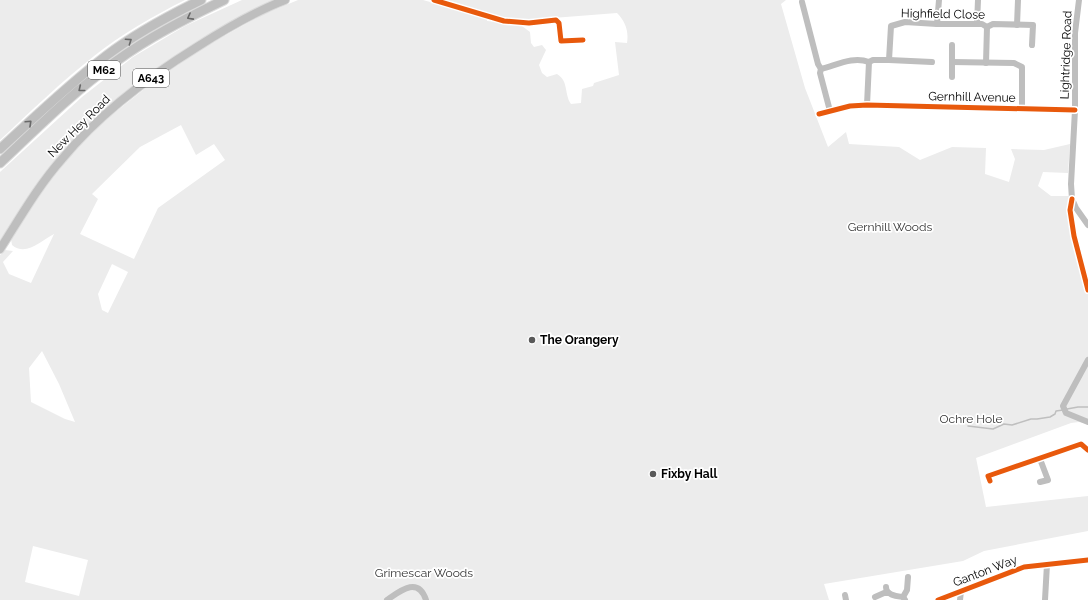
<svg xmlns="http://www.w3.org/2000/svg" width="1088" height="600" viewBox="0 0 1088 600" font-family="Raleway,sans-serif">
<rect width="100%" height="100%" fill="#fff"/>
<!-- green -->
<g fill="#ececec" fill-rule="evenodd">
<path d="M 0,0 L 185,0 C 155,15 120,35 94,56 C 61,82 31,111 0,140 Z"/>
<path d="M 242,0 L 274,0 C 232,18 194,44 157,70 C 126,92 95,115 69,144 C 43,174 22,207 0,240 L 0,172 L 82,97 L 133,57 L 185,26 Z"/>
<path d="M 298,0 L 423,0 L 487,18 L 487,21 L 517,24 L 517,26 L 522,26 L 530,32 L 531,43 L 534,47 L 542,45 L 546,50 L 539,65 L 542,73 L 547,77 L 557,74 C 569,81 564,94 571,104 L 581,103 L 582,89 L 593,86 L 594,83 L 619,75 L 615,42 L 627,43 C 629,31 625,21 617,13 L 527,20 L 498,17 L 446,0 L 786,0 L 781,4 L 805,88 L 828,147 L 846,132 L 849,144 L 899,147 L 920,160 L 952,147 L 986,148 L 985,174 L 1009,182 L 1015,159 L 1011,149 L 1044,150 L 1070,144 L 1068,173 L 1043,172 L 1038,186 L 1051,196 L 1069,196 L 1075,236 L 1088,283 L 1088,424 L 1079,422 L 1071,423 L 976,458 L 986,507 L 1088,496 L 1088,531 L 984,551 L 963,561 L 824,584 L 829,600 L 0,600 L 0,255 L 5,250 L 13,251 L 3,262 L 9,274 L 31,283 L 54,234 C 42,240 26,257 12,245 L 11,239 L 43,190 L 61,166 L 83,141 L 108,118 L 152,83 L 201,49 L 262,15 ZM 181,125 L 196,155 L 214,144 L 225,160 L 158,208 L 134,259 L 80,234 L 98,199 L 92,194 L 140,147 ZM 112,264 L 128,272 L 108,313 L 102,310 L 98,294 ZM 42,351 L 59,384 L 75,422 L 65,419 L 31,402 L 29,368 ZM 33,546 L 88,560 L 79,596 L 25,582 Z"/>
</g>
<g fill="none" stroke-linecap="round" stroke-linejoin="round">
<!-- stream -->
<g stroke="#bfbfbf" stroke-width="1.5">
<polyline points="1067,409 1078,407 1088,407"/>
<polyline points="968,426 993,429 1004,424 1012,425 1031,419 1037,419 1050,417 1055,414 1056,411 1063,410"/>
</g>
<!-- major casing -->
<g stroke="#dbdbdb" stroke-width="10">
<path id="major" d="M 0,249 C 20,218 38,186 62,159 C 99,114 147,78 197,47 C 225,29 254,12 285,0"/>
</g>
<!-- highway casing -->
<g stroke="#dbdbdb" stroke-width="11">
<g id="highway">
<path d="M 0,149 C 35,117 68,85 106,56 C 135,34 168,16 201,0"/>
<path d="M 0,163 C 37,128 74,91 115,62 C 149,37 187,18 224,0"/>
</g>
</g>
<!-- minor -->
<g stroke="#bebebe" stroke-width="6">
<polyline points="434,0 504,21 529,23 556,20 559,23 561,41 583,40"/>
<polyline points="1079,0 1075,33 1075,110 1071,184 1072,199 1076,208 1088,225"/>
<polyline points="802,2 818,64 821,69"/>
<polyline points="937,24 939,0"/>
<polyline points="977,24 978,0"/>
<polyline points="1017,25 1018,0"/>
<polyline points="987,27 993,24 1033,25 1032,45"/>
<polyline points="889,60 932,62"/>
<polyline points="952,62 1014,63 1022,67 1022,109"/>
<polyline points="986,63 987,27"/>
<polyline points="952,77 952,45"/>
<polyline points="867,105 869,62 873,60 889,60 891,26 905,22 937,24 982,24 987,27"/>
<path d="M 830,111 L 820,73 L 821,69 C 837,65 853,56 869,62"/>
<polyline points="819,114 850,106 867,105 1075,110"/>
<polyline points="1072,199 1070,210 1074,236 1088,290"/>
<polyline points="1088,360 1063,406 1066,413 1088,422"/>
<polyline points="990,481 988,476 1081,444 1088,450"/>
<polyline points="1040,482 1048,480 1040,459"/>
<path d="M 886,587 C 886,595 896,596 903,597 L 905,600"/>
<polyline points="845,595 846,600"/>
<polyline points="875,597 884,593 888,593"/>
<polyline points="903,597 907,590 908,577"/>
<path d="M 387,600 C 400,591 418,576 426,600"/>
<polyline points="938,600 1024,567 1088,560"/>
<polyline points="960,600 961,591"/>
<polyline points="1045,600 1047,564"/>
</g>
<!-- major -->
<use href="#major" stroke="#bebebe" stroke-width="8"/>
<!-- highway -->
<use href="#highway" stroke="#bebebe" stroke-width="9"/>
<!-- cycleway casing -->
<g stroke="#fff" stroke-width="8">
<g id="cycleway">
<polyline points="434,0 504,21 529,23 556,20 559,23 561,41 583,40"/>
<polyline points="819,114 850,106 867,105 1075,110"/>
<polyline points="1072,199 1070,210 1074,236 1088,290"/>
<polyline points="990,481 988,476 1081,444 1088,450"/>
<polyline points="938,600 1024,567 1088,560"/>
</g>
</g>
<!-- cycleway -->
<use href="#cycleway" stroke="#e8590c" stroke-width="5"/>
</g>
<!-- one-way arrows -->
<defs><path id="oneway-chevron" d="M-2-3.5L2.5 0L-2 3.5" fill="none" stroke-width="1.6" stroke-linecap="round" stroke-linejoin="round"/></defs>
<g stroke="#686868">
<use href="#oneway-chevron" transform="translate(190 17) rotate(152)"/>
<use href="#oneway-chevron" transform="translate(129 41) rotate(-34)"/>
<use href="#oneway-chevron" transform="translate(81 89) rotate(141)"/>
<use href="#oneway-chevron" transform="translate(29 123) rotate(-43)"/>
</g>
<!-- markers -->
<g fill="#595959" stroke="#fff" stroke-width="1.5">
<circle cx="532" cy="340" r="4"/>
<circle cx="653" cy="474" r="4"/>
</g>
<g text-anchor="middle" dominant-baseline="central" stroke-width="3.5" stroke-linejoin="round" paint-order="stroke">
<!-- shield labels -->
<g fill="#fff" stroke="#4c4c4c" stroke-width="1">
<rect x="88" y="61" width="32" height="18" rx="3"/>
<rect x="133" y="69" width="36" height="18" rx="3"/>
</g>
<g font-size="11" font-weight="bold" fill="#000">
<text x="104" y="70">M62</text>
<text x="151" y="78">A643</text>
</g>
<!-- street labels -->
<g font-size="12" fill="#000" stroke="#fff">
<text transform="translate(943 14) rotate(1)">Highfield Close</text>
<text transform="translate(1066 55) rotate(-88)">Lightridge Road</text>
<text transform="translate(972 97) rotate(1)">Gernhill Avenue</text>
<text transform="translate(79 126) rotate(-45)">New Hey Road</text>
<text transform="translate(985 571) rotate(-21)">Ganton Way</text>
</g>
<!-- park labels -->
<g font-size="12" fill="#333" stroke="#fff">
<text x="890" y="227">Gernhill Woods</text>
<text x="971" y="419">Ochre Hole</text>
<text x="424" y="573">Grimescar Woods</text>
</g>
<!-- poi labels -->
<g font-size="12" font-weight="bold" fill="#000" stroke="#fff" text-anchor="start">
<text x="540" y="340">The Orangery</text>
<text x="661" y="474">Fixby Hall</text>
</g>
</g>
</svg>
